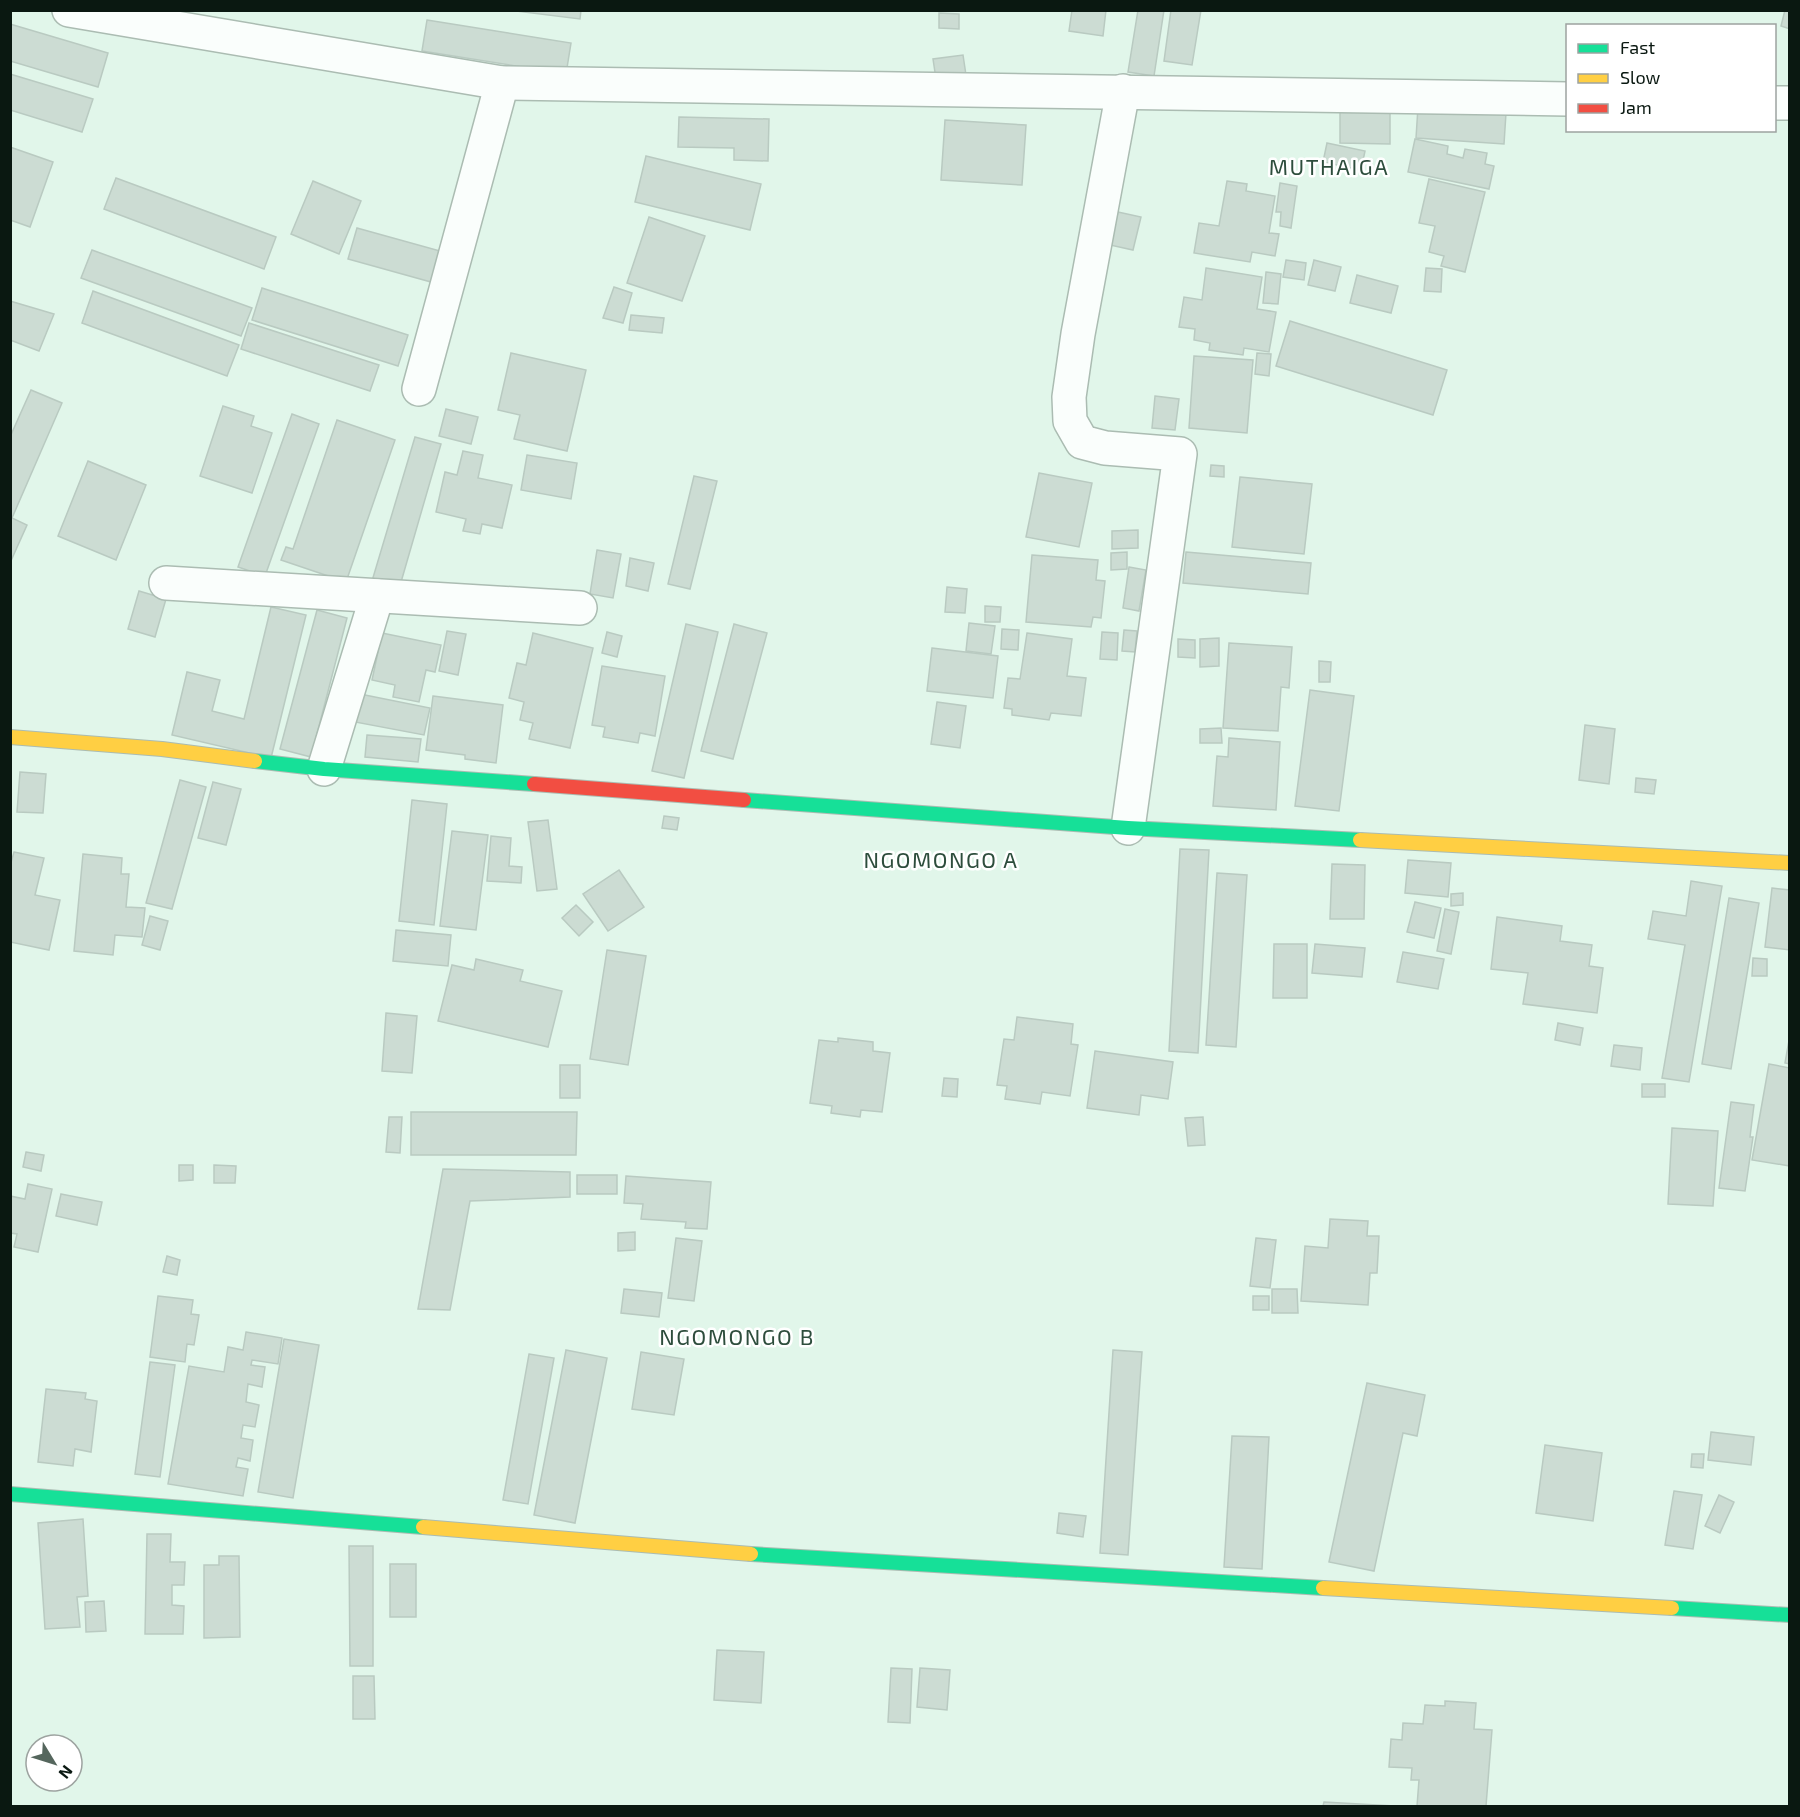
<svg xmlns="http://www.w3.org/2000/svg" width="1800" height="1817" viewBox="0 0 1800 1817" font-family="'Exo 2',sans-serif">
<rect width="100%" height="100%" fill="#e1f6ea"/>
<!-- building -->
<g fill="#ccdcd3" stroke="#b9cac1" stroke-width="1.5">
<polygon points="508,10 581,10 580,19"/>
<polygon points="1072,10 1106,10 1103,36 1069,31"/>
<polygon points="1138,10 1164,10 1154,76 1128,72"/>
<polygon points="1171,10 1201,10 1192,65 1164,61"/>
<polygon points="1785,10 1790,10 1790,29 1781,26"/>
<polygon points="939,13 959,14 959,29 939,28"/>
<polygon points="427,20 571,43 566,74 422,51"/>
<polygon points="10,24 108,53 98,87 10,61"/>
<polygon points="963,55 966,75 936,79 933,59"/>
<polygon points="10,74 93,99 82,132 10,110"/>
<polygon points="1418,107 1506,113 1504,144 1416,138"/>
<polygon points="1340,111 1390,112 1390,144 1340,143"/>
<polygon points="679,117 769,119 768,161 734,160 734,148 678,147"/>
<polygon points="945,120 1026,125 1022,185 941,180"/>
<polygon points="1415,139 1448,146 1447,154 1463,158 1465,149 1487,153 1485,164 1494,166 1489,189 1408,172"/>
<polygon points="1327,143 1365,151 1361,170 1323,162"/>
<polygon points="10,147 53,162 30,227 10,220"/>
<polygon points="646,156 761,184 750,230 635,202"/>
<polygon points="116,178 276,237 264,269 104,209"/>
<polygon points="1429,179 1485,192 1465,272 1441,266 1444,256 1429,252 1435,226 1419,223"/>
<polygon points="313,181 361,201 339,254 291,234"/>
<polygon points="1227,181 1247,184 1246,191 1275,196 1269,233 1279,234 1275,256 1252,252 1250,262 1194,253 1199,223 1219,226"/>
<polygon points="1280,183 1297,186 1291,228 1280,226 1281,212 1276,212"/>
<polygon points="1118,212 1141,217 1133,250 1110,245"/>
<polygon points="649,217 705,236 682,301 627,283"/>
<polygon points="357,228 440,251 431,282 348,259"/>
<polygon points="92,250 252,308 241,336 81,278"/>
<polygon points="1286,260 1306,263 1304,280 1283,277"/>
<polygon points="1314,260 1341,267 1335,291 1308,285"/>
<polygon points="1206,268 1262,277 1257,309 1276,312 1269,352 1244,348 1243,355 1209,350 1210,343 1194,340 1195,329 1179,327 1184,297 1202,300"/>
<polygon points="1426,268 1442,269 1441,292 1424,291"/>
<polygon points="1266,272 1281,274 1278,304 1263,303"/>
<polygon points="1357,275 1398,286 1391,313 1350,303"/>
<polygon points="614,287 632,293 623,323 603,318"/>
<polygon points="262,288 408,335 398,366 252,320"/>
<polygon points="93,291 239,345 227,376 82,323"/>
<polygon points="10,301 54,314 39,351 10,340"/>
<polygon points="631,315 664,318 662,333 629,330"/>
<polygon points="1290,321 1447,370 1433,415 1276,366"/>
<polygon points="249,323 379,365 370,391 241,349"/>
<polygon points="511,353 586,370 567,451 514,439 520,415 498,410"/>
<polygon points="1257,353 1271,354 1269,376 1255,374"/>
<polygon points="1194,356 1253,360 1247,433 1189,428"/>
<polygon points="31,390 62,403 12,518 27,525 10,563 10,437"/>
<polygon points="1155,396 1179,399 1175,430 1152,428"/>
<polygon points="223,406 254,416 251,426 272,433 252,493 200,476"/>
<polygon points="446,409 478,417 471,444 439,436"/>
<polygon points="292,414 319,424 265,576 238,567"/>
<polygon points="337,420 395,440 346,582 281,560 286,547 293,549"/>
<polygon points="415,437 441,444 399,589 372,581"/>
<polygon points="463,451 483,455 478,478 512,485 502,528 482,524 480,534 463,531 466,519 436,512 445,472 457,475"/>
<polygon points="527,455 577,463 571,499 521,490"/>
<polygon points="88,461 146,485 116,560 58,536"/>
<polygon points="1211,465 1224,466 1224,477 1210,476"/>
<polygon points="1039,473 1092,483 1079,547 1026,537"/>
<polygon points="694,476 717,481 690,589 668,584"/>
<polygon points="1240,477 1312,484 1304,554 1232,547"/>
<polygon points="1138,530 1138,548 1112,549 1112,531"/>
<polygon points="597,550 621,554 613,598 590,594"/>
<polygon points="1127,552 1127,569 1111,570 1111,553"/>
<polygon points="1186,552 1311,563 1308,594 1183,583"/>
<polygon points="1032,555 1098,560 1096,580 1105,581 1101,618 1093,617 1091,627 1026,622"/>
<polygon points="630,558 654,563 648,591 626,586"/>
<polygon points="1129,567 1146,570 1139,611 1123,608"/>
<polygon points="947,587 967,589 965,613 945,612"/>
<polygon points="139,591 166,599 155,637 128,629"/>
<polygon points="985,606 1001,607 1000,622 985,622"/>
<polygon points="271,607 306,615 271,758 172,735 187,672 220,680 212,711 244,719"/>
<polygon points="317,610 347,618 311,757 280,749"/>
<polygon points="969,623 995,626 991,654 966,651"/>
<polygon points="686,624 718,632 684,778 652,771"/>
<polygon points="734,624 767,633 733,759 701,751"/>
<polygon points="1002,629 1019,630 1018,650 1001,649"/>
<polygon points="1124,630 1137,631 1135,652 1122,651"/>
<polygon points="447,631 466,634 458,675 439,671"/>
<polygon points="607,632 622,636 617,657 602,653"/>
<polygon points="1102,632 1118,633 1117,660 1100,659"/>
<polygon points="382,633 441,645 435,672 426,670 419,702 393,697 395,685 372,680"/>
<polygon points="533,633 593,648 570,748 529,739 533,723 520,720 524,702 509,698 517,663 526,665"/>
<polygon points="1027,633 1072,639 1067,676 1086,678 1081,716 1051,713 1049,720 1012,715 1012,709 1004,708 1008,678 1020,679"/>
<polygon points="1219,638 1219,666 1200,667 1200,639"/>
<polygon points="1178,639 1195,640 1195,658 1178,657"/>
<polygon points="1229,643 1292,647 1289,688 1281,687 1278,731 1223,728"/>
<polygon points="932,648 998,656 993,698 927,691"/>
<polygon points="1319,661 1331,662 1330,682 1319,682"/>
<polygon points="602,666 665,676 655,736 640,733 638,743 603,737 605,727 592,725"/>
<polygon points="1310,690 1354,696 1339,811 1295,806"/>
<polygon points="360,694 430,708 424,735 355,722"/>
<polygon points="433,696 503,705 496,763 465,759 465,755 426,750"/>
<polygon points="937,702 966,706 960,748 931,744"/>
<polygon points="1585,725 1615,729 1609,784 1579,780"/>
<polygon points="1221,728 1222,743 1200,743 1200,729"/>
<polygon points="367,735 421,739 418,762 365,757"/>
<polygon points="1229,738 1280,742 1276,810 1213,806 1217,756 1228,757"/>
<polygon points="20,772 46,774 43,813 17,812"/>
<polygon points="1636,778 1656,780 1654,794 1635,792"/>
<polygon points="180,780 206,787 172,909 146,903"/>
<polygon points="213,782 241,789 226,845 198,838"/>
<polygon points="412,800 447,804 434,925 399,921"/>
<polygon points="664,816 679,818 677,830 662,828"/>
<polygon points="548,820 557,889 537,891 528,822"/>
<polygon points="452,831 488,835 476,930 440,926"/>
<polygon points="491,836 511,838 509,866 522,867 521,883 487,881"/>
<polygon points="1180,849 1209,850 1198,1053 1169,1051"/>
<polygon points="14,852 44,858 35,895 60,900 49,950 10,942 10,866"/>
<polygon points="83,854 122,858 121,874 129,874 126,907 145,908 142,937 115,935 113,955 74,951"/>
<polygon points="1408,860 1451,863 1448,897 1405,893"/>
<polygon points="1332,864 1365,865 1364,919 1330,919"/>
<polygon points="619,870 644,907 608,931 583,894"/>
<polygon points="1217,873 1247,875 1236,1047 1206,1045"/>
<polygon points="1691,881 1722,886 1689,1082 1662,1078 1685,945 1648,939 1653,911 1686,916"/>
<polygon points="1772,888 1790,890 1790,950 1765,947"/>
<polygon points="1463,893 1463,905 1451,906 1451,894"/>
<polygon points="1729,898 1759,903 1731,1069 1702,1064"/>
<polygon points="1415,902 1441,908 1434,938 1407,932"/>
<polygon points="576,905 593,922 579,936 562,918"/>
<polygon points="1445,909 1459,912 1451,954 1437,951"/>
<polygon points="150,916 168,921 160,950 142,945"/>
<polygon points="1497,917 1562,926 1560,941 1592,945 1589,966 1603,968 1597,1013 1523,1004 1528,973 1491,969"/>
<polygon points="396,930 451,935 448,966 393,961"/>
<polygon points="1274,944 1307,944 1307,998 1273,998"/>
<polygon points="1315,944 1365,948 1362,977 1312,973"/>
<polygon points="607,950 646,956 628,1065 590,1059"/>
<polygon points="1403,952 1444,959 1438,989 1397,982"/>
<polygon points="1753,958 1767,959 1767,976 1752,976"/>
<polygon points="476,959 523,970 520,981 562,991 548,1047 438,1021 452,965 474,970"/>
<polygon points="386,1013 417,1016 412,1073 382,1071"/>
<polygon points="1017,1017 1073,1024 1071,1044 1078,1045 1070,1096 1042,1092 1040,1104 1005,1099 1007,1086 997,1085 1004,1039 1014,1040"/>
<polygon points="1558,1023 1583,1028 1580,1045 1555,1040"/>
<polygon points="1790,1035 1790,1064 1785,1063"/>
<polygon points="838,1038 873,1042 873,1051 890,1053 882,1112 861,1110 860,1117 831,1113 832,1106 810,1103 819,1040 838,1042"/>
<polygon points="1614,1045 1642,1048 1640,1070 1611,1066"/>
<polygon points="1095,1051 1173,1062 1168,1099 1141,1095 1139,1115 1087,1108"/>
<polygon points="1769,1064 1790,1068 1790,1166 1752,1160"/>
<rect x="560" y="1065" width="20" height="33"/>
<polygon points="944,1078 958,1079 957,1097 942,1096"/>
<rect x="1642" y="1084" width="23" height="13"/>
<polygon points="1731,1102 1754,1105 1750,1137 1753,1137 1745,1191 1719,1188"/>
<polygon points="411,1112 577,1112 576,1155 411,1155"/>
<polygon points="389,1117 402,1117 400,1153 386,1152"/>
<polygon points="1203,1117 1205,1145 1188,1146 1185,1118"/>
<polygon points="1672,1128 1718,1131 1713,1206 1668,1204"/>
<polygon points="26,1152 44,1155 41,1171 23,1167"/>
<polygon points="179,1165 193,1165 193,1180 179,1181"/>
<polygon points="214,1165 236,1166 235,1183 214,1183"/>
<polygon points="443,1169 570,1172 570,1197 470,1201 450,1310 418,1309"/>
<rect x="577" y="1175" width="40" height="19"/>
<polygon points="626,1176 711,1182 707,1229 685,1228 686,1222 641,1219 643,1204 624,1203"/>
<polygon points="28,1184 52,1189 38,1252 14,1247 17,1234 10,1233 10,1196 25,1199"/>
<polygon points="61,1194 102,1202 97,1225 56,1216"/>
<polygon points="1330,1219 1368,1221 1367,1236 1379,1236 1377,1273 1370,1273 1368,1305 1301,1301 1305,1246 1328,1248"/>
<polygon points="635,1232 635,1250 618,1251 618,1233"/>
<polygon points="676,1238 702,1241 694,1301 668,1298"/>
<polygon points="1256,1238 1276,1240 1270,1288 1250,1286"/>
<polygon points="167,1256 180,1260 177,1275 163,1272"/>
<polygon points="624,1289 662,1293 659,1317 621,1313"/>
<polygon points="1272,1289 1297,1289 1298,1313 1272,1313"/>
<polygon points="158,1296 193,1300 191,1314 199,1315 194,1345 187,1344 185,1362 150,1357"/>
<rect x="1253" y="1296" width="16" height="14"/>
<polygon points="246,1332 282,1338 278,1364 252,1360 251,1365 265,1367 262,1387 248,1384 246,1402 259,1405 255,1427 243,1425 241,1438 253,1440 250,1461 238,1458 236,1467 248,1469 243,1496 168,1484 189,1366 224,1372 228,1347 243,1350"/>
<polygon points="284,1339 319,1345 293,1498 258,1492"/>
<polygon points="566,1350 607,1358 575,1523 534,1515"/>
<polygon points="1113,1350 1142,1352 1128,1555 1100,1553"/>
<polygon points="641,1352 684,1359 674,1415 632,1409"/>
<polygon points="529,1354 554,1358 528,1504 503,1500"/>
<polygon points="150,1362 175,1365 160,1477 135,1474"/>
<polygon points="1367,1383 1425,1395 1417,1436 1403,1433 1374,1571 1329,1562"/>
<polygon points="46,1389 86,1393 85,1399 97,1401 91,1452 75,1449 73,1466 38,1462"/>
<polygon points="1711,1432 1754,1437 1751,1465 1708,1460"/>
<polygon points="1232,1436 1269,1437 1262,1569 1224,1567"/>
<polygon points="1545,1445 1602,1453 1593,1521 1536,1513"/>
<polygon points="1692,1454 1704,1454 1703,1468 1691,1467"/>
<polygon points="1674,1491 1702,1495 1693,1549 1665,1545"/>
<polygon points="1719,1495 1734,1502 1720,1533 1705,1526"/>
<polygon points="1059,1513 1086,1516 1083,1537 1057,1533"/>
<polygon points="83,1519 88,1596 77,1597 80,1627 45,1629 38,1523"/>
<polygon points="147,1534 171,1534 170,1562 185,1562 184,1585 172,1585 172,1605 184,1606 183,1634 145,1634"/>
<polygon points="349,1546 373,1546 373,1666 350,1666"/>
<polygon points="219,1556 239,1556 240,1637 204,1638 204,1565 219,1565"/>
<rect x="390" y="1564" width="26" height="53"/>
<polygon points="104,1601 106,1631 86,1632 85,1602"/>
<polygon points="717,1650 764,1652 761,1703 714,1700"/>
<polygon points="891,1668 912,1669 910,1723 888,1722"/>
<polygon points="920,1668 950,1670 947,1710 917,1707"/>
<polygon points="353,1676 374,1676 375,1719 353,1719"/>
<polygon points="1445,1701 1476,1703 1474,1729 1492,1730 1486,1806 1417,1806 1419,1780 1411,1780 1412,1768 1389,1767 1391,1739 1402,1740 1403,1723 1423,1724 1425,1705 1445,1706"/>
<polygon points="1324,1802 1395,1806 1323,1806"/>
</g>
<g fill="none" stroke-linecap="round" stroke-linejoin="round">
<!-- street casing -->
<g stroke="#abbcb2" stroke-width="36">
<g id="street">
<polyline points="69,10 502,83 1568,99"/>
<polyline points="1123,91 1078,334 1069,397 1070,421 1082,442 1105,448 1180,454 1128,828"/>
<polyline points="1774,103 1790,103"/>
<polyline points="419,389 502,83"/>
<polyline points="166,583 580,608"/>
<polyline points="324,769 377,596"/>
</g>
</g>
<!-- fast casing -->
<g stroke="#abbcb2" stroke-width="16">
<g id="fast">
<polyline points="255,761 324,769 534,784"/>
<polyline points="744,800 1128,828 1360,840"/>
<polyline points="10,1494 423,1527"/>
<polyline points="751,1554 1323,1588"/>
<polyline points="1672,1608 1790,1615"/>
</g>
</g>
<!-- slow casing -->
<g stroke="#abbcb2" stroke-width="16">
<g id="slow">
<polyline points="10,737 162,749 255,761"/>
<polyline points="1360,840 1790,863"/>
<polyline points="423,1527 751,1554"/>
<polyline points="1323,1588 1672,1608"/>
</g>
</g>
<!-- jam casing -->
<g stroke="#abbcb2" stroke-width="16">
<polyline id="jam" points="534,784 744,800"/>
</g>
<!-- street -->
<use href="#street" stroke="#fafefc" stroke-width="33"/>
<!-- fast -->
<use href="#fast" stroke="#16e098" stroke-width="14"/>
<!-- slow -->
<use href="#slow" stroke="#ffcf43" stroke-width="14"/>
<!-- jam -->
<use href="#jam" stroke="#f24e42" stroke-width="14"/>
</g>
<g text-anchor="middle" dominant-baseline="central" stroke-width="5" stroke-linejoin="round" paint-order="stroke">
<!-- quarter labels -->
<g font-size="22" letter-spacing="1.5" fill="#2d4d3c" stroke="#fff">
<text x="1329" y="166">MUTHAIGA</text>
<text x="941" y="859">NGOMONGO A</text>
<text x="737" y="1336">NGOMONGO B</text>
</g>
</g>
<!-- border -->
<rect width="1800" height="1817" fill="none" stroke="#0a1811" stroke-width="24"/>
<!-- legend -->
<rect x="1566" y="24" width="210" height="108" fill="#ffffff" stroke="#9da3a0" stroke-width="1.5"/>
<rect x="1578" y="44" width="30" height="9" fill="#16e098" stroke="#9da3a0" stroke-width="1.5"/>
<text x="1620" y="54" font-size="18" fill="#0a1811">Fast</text>
<rect x="1578" y="74" width="30" height="9" fill="#ffcf43" stroke="#9da3a0" stroke-width="1.5"/>
<text x="1620" y="84" font-size="18" fill="#0a1811">Slow</text>
<rect x="1578" y="104" width="30" height="9" fill="#f24e42" stroke="#9da3a0" stroke-width="1.5"/>
<text x="1620" y="114" font-size="18" fill="#0a1811">Jam</text>
<!-- north arrow -->
<g transform="translate(54 1763) rotate(128)"><circle r="28" fill="#ffffff" stroke="#9da3a0" stroke-width="1.5"/>
<path d="M0-4.5L10 22L0 15L-10 22Z" fill="#55665d"/>
<text y="-9" font-size="16" font-weight="bold" text-anchor="middle" fill="#0a1811">N</text>
</g>
</svg>
